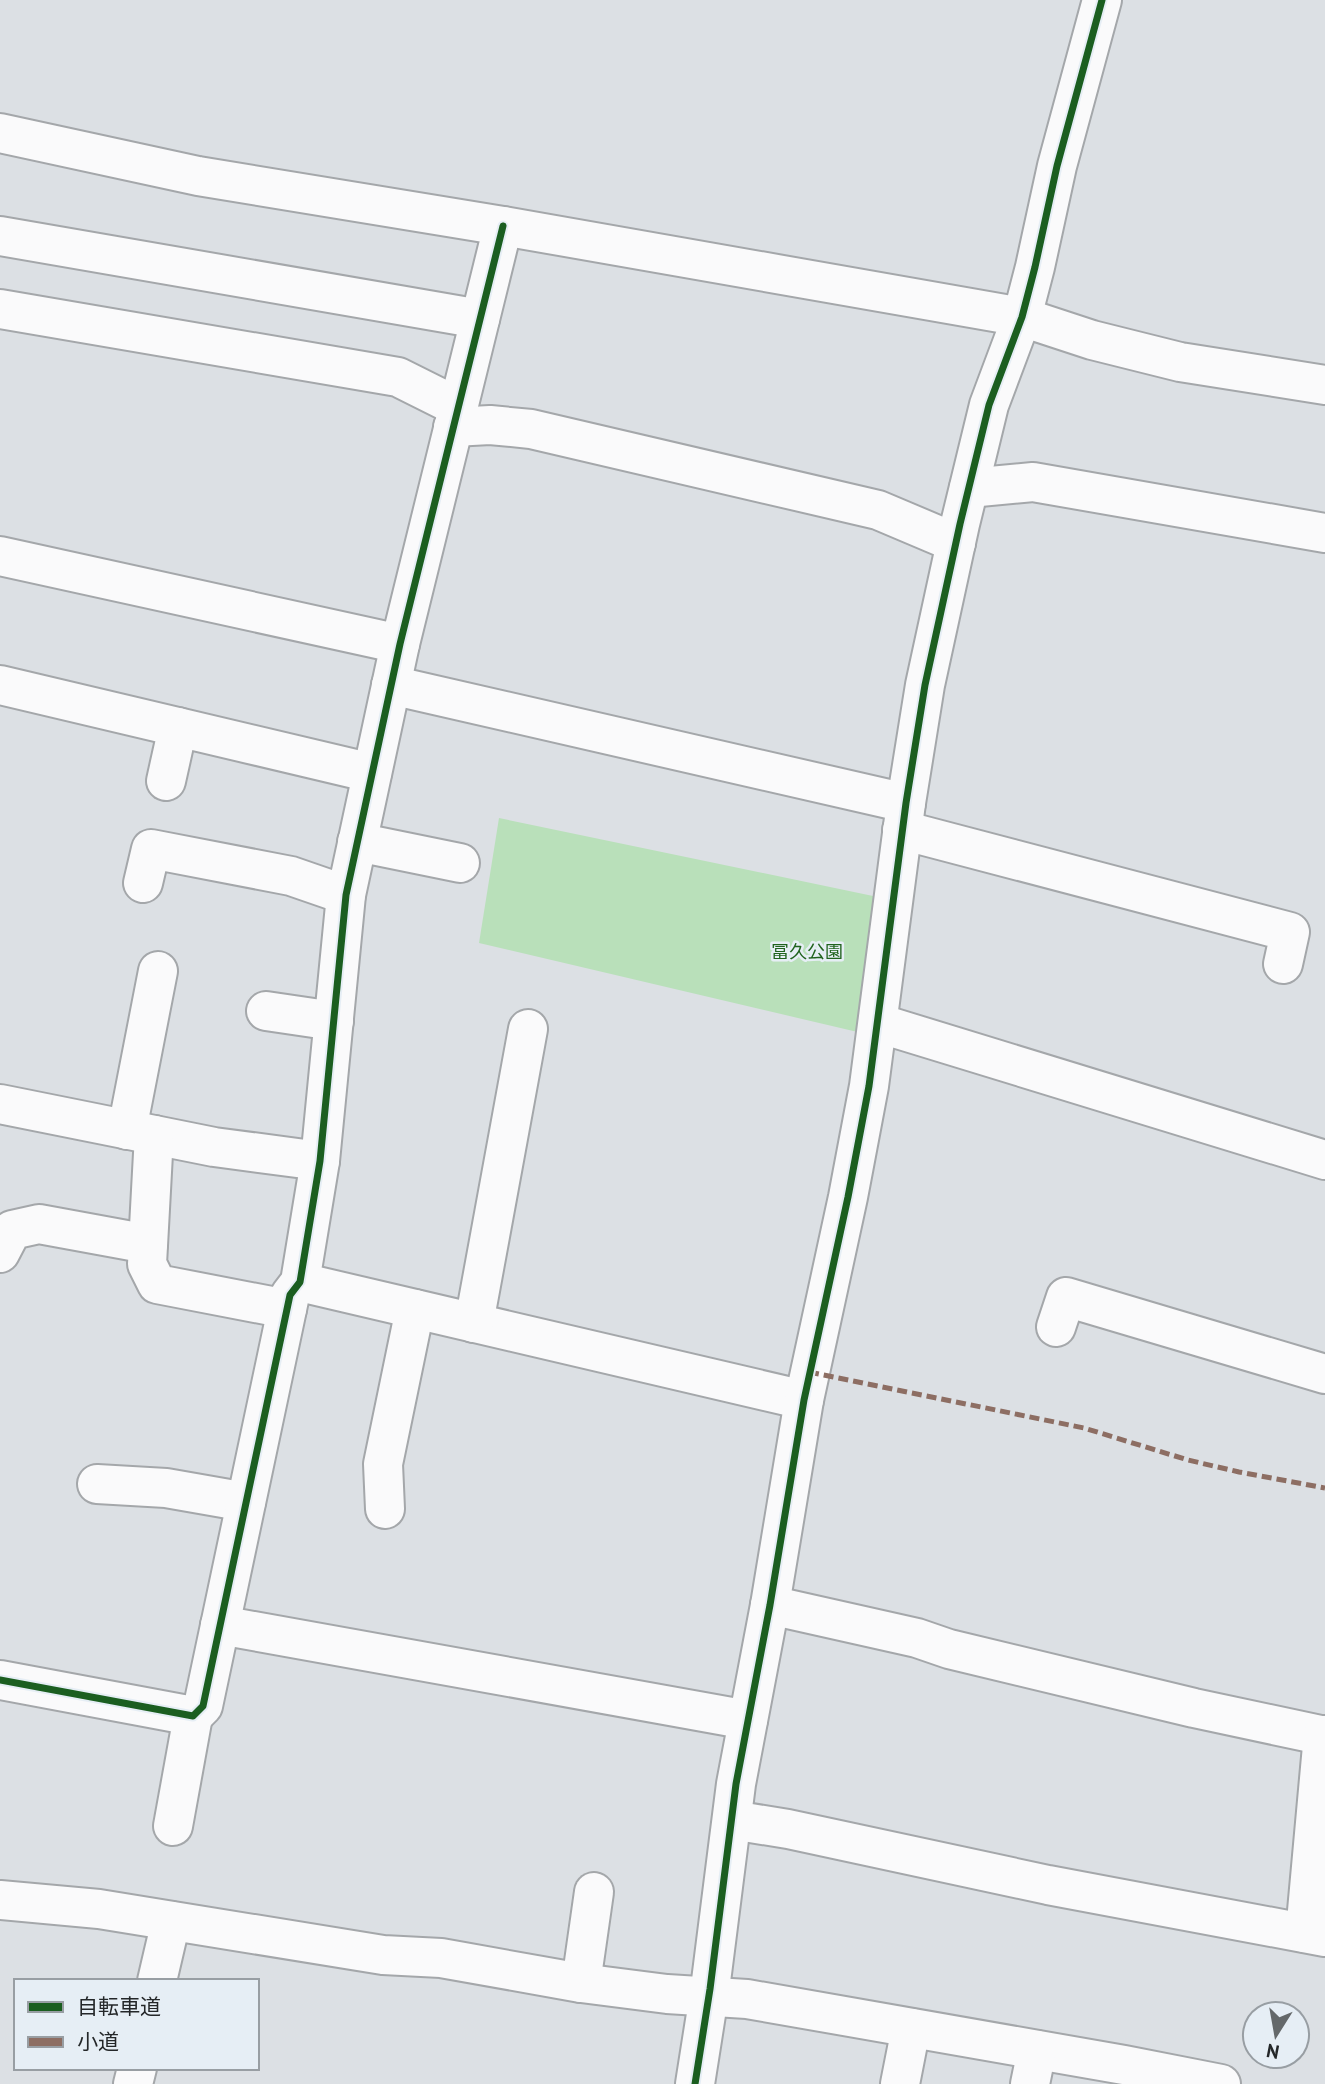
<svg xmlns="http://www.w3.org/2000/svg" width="1325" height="2084" viewBox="0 0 1325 2084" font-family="'PT Sans','Noto Sans JP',sans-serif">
<rect width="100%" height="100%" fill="#dce0e4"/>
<!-- green -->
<polygon fill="#b9e0ba" points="499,818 873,896 883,908 866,1034 479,943"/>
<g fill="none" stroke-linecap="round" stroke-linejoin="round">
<!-- minor casing -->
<g stroke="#a4a7aa" stroke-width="42">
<g id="minor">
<polyline points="0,133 198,176 503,226 1022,317 1092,340 1180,362 1325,385"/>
<polyline points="0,236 480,319"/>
<polyline points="0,309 398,377 458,407"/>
<polyline points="453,427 490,425 531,429 878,510 956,543"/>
<polyline points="969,488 1033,482 1325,533"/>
<polyline points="0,556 400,644"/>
<polyline points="0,685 372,773"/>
<polyline points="391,685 906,803"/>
<polyline points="166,781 178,727"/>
<polyline points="902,830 1290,932 1283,964"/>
<polyline points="357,842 460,863"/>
<polyline points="143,883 151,849 291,876 346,895"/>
<polyline points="266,1011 334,1021"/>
<polyline points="878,1023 1325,1160"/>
<polyline points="0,1104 214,1147 320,1161"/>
<polyline points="127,1130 158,971"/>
<polyline points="154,1135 147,1264 157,1284 287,1309"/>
<polyline points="0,1253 12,1230 39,1224 148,1244"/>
<polyline points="300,1282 804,1400"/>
<polyline points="474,1323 528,1029"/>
<polyline points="1056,1327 1066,1297 1325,1374"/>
<polyline points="97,1484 166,1488 246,1502"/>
<polyline points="385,1509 383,1464 415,1309"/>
<polyline points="770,1605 917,1638 949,1649 1194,1708 1325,1736"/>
<polyline points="220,1625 748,1720"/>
<polyline points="0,1680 193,1716 203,1706 290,1295 300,1282 320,1161 346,895 400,644 503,226"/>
<polyline points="732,1820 788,1829 1048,1885 1325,1937"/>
<polyline points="173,1826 193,1716"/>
<polyline points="0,1900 99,1909 383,1955 441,1958 581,1983 667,1994 747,1999 1124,2065 1221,2084"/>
<polyline points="1305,1933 1323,1735"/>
<polyline points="157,1981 171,1921"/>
<polyline points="581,1983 594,1892"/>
<polyline points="133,2084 137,2068"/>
<polyline points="695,2084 710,1989 736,1784 770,1605 804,1400 848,1197 869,1086 906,803 925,685 960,524 989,405 1022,317 1035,267 1057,166 1102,0"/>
<polyline points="900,2084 911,2028"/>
<polyline points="1030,2084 1037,2050"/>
</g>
</g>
<!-- minor -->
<use href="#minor" stroke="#fafafb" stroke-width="38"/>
<!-- quiet -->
<polyline stroke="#8d6e63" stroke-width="5" stroke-dasharray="10 5" stroke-linecap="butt" points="809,1372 1084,1428 1188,1460 1239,1472 1325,1488"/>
<!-- cycleway casing -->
<g stroke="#e6eef5" stroke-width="11">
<g id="cycleway">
<polyline points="0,1680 193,1716 203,1706 290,1295 300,1282 320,1161 346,895 400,644 503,226"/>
<polyline points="695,2084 710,1989 736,1784 770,1605 804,1400 848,1197 869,1086 906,803 925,685 960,524 989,405 1022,317 1035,267 1057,166 1102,0"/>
</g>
</g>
<!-- cycleway -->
<use href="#cycleway" stroke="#1b5e20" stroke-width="7"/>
</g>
<g text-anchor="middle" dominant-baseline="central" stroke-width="5" stroke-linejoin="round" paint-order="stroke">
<!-- park labels -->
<g font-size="18" fill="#20631e" stroke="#e6eef5">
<text x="807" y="951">冨久公園</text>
</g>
</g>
<!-- legend -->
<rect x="14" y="1979" width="245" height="91" fill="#e6eef5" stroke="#989ea3" stroke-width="2"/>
<rect x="28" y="2002" width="35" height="10" fill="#1b5e20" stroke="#989ea3" stroke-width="2"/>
<text x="77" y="2014" font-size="21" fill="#242729">自転車道</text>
<rect x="28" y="2037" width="35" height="10" fill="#8d6e63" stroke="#989ea3" stroke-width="2"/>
<text x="77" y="2049" font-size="21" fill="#242729">小道</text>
<!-- north arrow -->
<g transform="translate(1276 2035) rotate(191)"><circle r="33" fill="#e6eef5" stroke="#989ea3" stroke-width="2"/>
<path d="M0-5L12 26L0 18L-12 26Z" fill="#64686a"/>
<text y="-10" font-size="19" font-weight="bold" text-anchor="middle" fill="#242729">N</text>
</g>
</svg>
